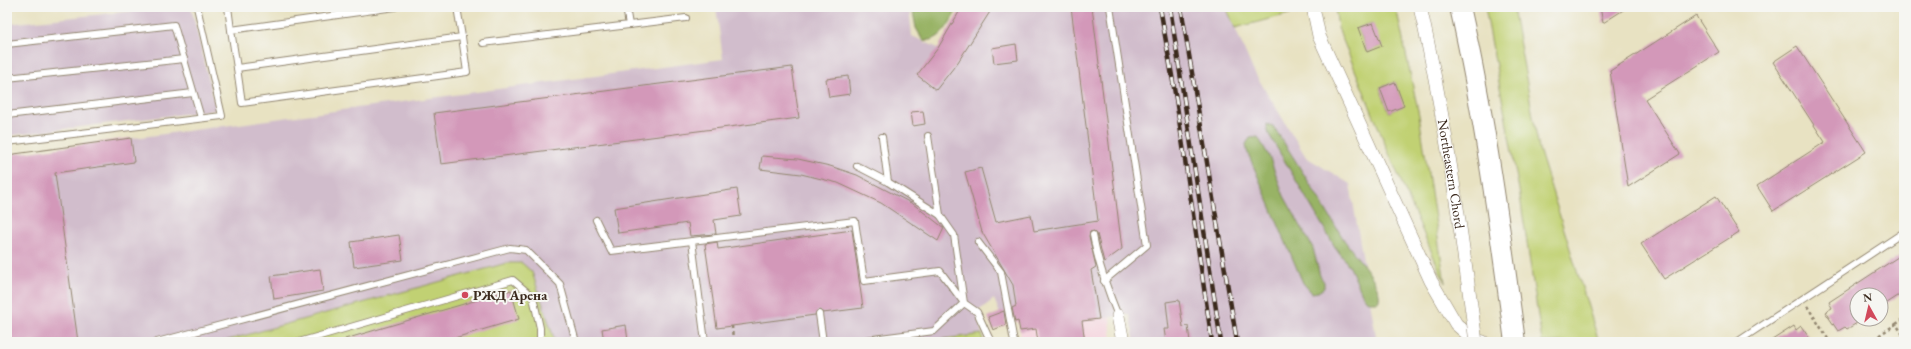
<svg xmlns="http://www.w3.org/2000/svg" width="1911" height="349" viewBox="0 0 1911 349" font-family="'EB Garamond',serif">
<rect width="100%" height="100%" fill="#f6f6f2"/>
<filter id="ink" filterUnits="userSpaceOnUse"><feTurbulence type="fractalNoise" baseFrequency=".025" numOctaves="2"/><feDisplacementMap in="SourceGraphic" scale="8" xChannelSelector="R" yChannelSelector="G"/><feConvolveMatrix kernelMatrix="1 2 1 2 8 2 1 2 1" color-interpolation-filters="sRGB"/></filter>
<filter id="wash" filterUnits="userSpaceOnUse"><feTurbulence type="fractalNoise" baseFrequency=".012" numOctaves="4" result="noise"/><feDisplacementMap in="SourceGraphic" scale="16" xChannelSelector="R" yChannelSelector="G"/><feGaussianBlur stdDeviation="0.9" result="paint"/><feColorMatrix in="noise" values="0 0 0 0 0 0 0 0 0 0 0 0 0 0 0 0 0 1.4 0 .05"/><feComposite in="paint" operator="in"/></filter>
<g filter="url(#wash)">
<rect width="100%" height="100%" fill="#e8e2c2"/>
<!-- built -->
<polygon fill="#f5cfdb" points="1110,317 1112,342 1022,342 1020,331"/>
<!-- industrial -->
<g fill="#d1bdcc">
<polygon points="172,7 191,7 216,110 7,136 7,24"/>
<polygon points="716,7 909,7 912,36 938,48 917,75 936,90 958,62 993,7 1071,7 1090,162 1111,159 1092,7 1226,7 1253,70 1306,157 1350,184 1377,342 1135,342 1129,314 1020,331 1018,317 1003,321 994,299 977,312 982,334 921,342 555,342 532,272 507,263 221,342 7,342 7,155 723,59"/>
</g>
<!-- green -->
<g fill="#c1d173" stroke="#7e7e48" fill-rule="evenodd">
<polygon points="1226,7 1300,7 1300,11 1235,28"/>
<path d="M 1335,7 L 1396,7 L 1419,115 L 1445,283 L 1390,156 L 1338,28 ZM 1372,23 L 1381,46 L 1367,52 L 1358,28 ZM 1395,82 L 1403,106 L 1389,112 L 1380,88 Z"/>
<polygon points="1485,7 1513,7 1539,149 1599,342 1542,342 1519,190"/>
<polygon points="507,263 522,263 532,272 555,342 221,342"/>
<polygon points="982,334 983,342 921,342"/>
</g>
<!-- forest -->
<g fill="#98b365" stroke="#6a6e42">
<path d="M 912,7 L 959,7 C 950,21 942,43 923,40 L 916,28 Z"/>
<path d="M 1267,124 L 1273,126 C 1297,162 1319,199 1341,235 C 1351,252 1368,267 1376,285 C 1378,290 1381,297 1378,302 L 1368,302 L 1362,294 L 1350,267 L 1335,247 L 1267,131 Z"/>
<polygon points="1258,137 1269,156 1284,196 1313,248 1320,276 1324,282 1324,288 1318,292 1312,293 1303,283 1247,151 1246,144 1250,138"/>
</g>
<g id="blocks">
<!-- building -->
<g fill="#d398b9">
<polygon points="962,7 993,7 958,62 936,90 917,75 938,48"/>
<polygon points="1071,7 1092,7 1122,249 1104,262 1097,234 1094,231 1090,232 1089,236 1096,267 1091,270 1099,319 1082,321 1085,342 1038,342 1036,329 1020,331 1018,321 1015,322 1012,308 1016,306 1013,285 982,232 965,172 981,168 996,222 1031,215 1034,231 1098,221"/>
<polygon points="1600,7 1628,7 1603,23"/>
<polygon points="1696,16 1719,52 1645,99 1680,154 1628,187 1610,71"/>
<polygon points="1373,23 1382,46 1367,52 1358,28"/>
<polygon points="1016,44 1018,60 994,63 992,48"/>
<polygon points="1797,46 1866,152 1773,211 1757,186 1825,142 1773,62"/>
<polygon points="792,67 799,118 441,164 434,113"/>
<polygon points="848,76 850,94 829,97 826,79"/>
<polygon points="1395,82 1404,106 1389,112 1380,88"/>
<polygon points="923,111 925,124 913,126 911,112"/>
<polygon points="131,138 134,162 55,173 78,342 7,342 7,155"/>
<polygon points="762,156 798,159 830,166 857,175 913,204 944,228 938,241 881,203 838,183 801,174 760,169"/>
<polygon points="737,189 741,216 714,220 716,234 690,236 688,223 618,233 614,208"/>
<polygon points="1716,196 1739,232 1664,279 1641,244"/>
<polygon points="852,230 863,308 823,313 819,310 815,315 717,328 705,244 717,242 718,249"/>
<polygon points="399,235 403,260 354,267 351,242"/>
<polygon points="1904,253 1904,292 1881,307 1881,295 1857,295 1857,323 1847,329 1845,327 1838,331 1825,312 1832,308 1829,302"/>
<polygon points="320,269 323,291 274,299 271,276"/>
<polygon points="511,290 519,319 441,342 346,342 345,339"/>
<polygon points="1179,300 1183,327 1188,326 1190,342 1166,342 1164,329 1169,329 1166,302"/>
<polygon points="1004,311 1006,325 993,330 988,317"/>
<polygon points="626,325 628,342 604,342 602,329"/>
<polygon points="1794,326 1796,330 1801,326 1812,342 1769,342"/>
</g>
</g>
</g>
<g filter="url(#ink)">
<use href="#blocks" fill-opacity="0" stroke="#928670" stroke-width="1"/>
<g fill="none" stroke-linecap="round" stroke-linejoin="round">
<!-- service casing -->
<g stroke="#928670" stroke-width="8">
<g id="service">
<polyline points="228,7 231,30"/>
<polyline points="395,7 231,30 237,68 462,37 457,7"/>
<polyline points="626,7 629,25"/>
<polyline points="483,43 686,18"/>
<polyline points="7,44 174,25 201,118"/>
<polyline points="237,68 242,103 467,72 462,37"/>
<polyline points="7,78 184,59"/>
<polyline points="7,115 193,93"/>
<polyline points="928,136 940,215 954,235 964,303 977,312 989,338 994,342"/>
<polyline points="882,137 888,182"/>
<polyline points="7,142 222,116 197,7"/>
<polyline points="857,166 888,182 940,215"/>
<polyline points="596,220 611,251 855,221 864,281 940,271 964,303 934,331 850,342"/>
<path d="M 1093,235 C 1098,264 1107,289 1118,316"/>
<polyline points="692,241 705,342"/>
<polyline points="978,242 1001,272 1014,342"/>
<polyline points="1104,281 1147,245 1110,7"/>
<polyline points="819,314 823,342"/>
<polyline points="157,342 510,248 526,250 560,284 576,342"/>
<polyline points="299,342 513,280 533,297 540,328 540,342"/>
<polyline points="1737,342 1904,232"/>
</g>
</g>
<!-- minor casing -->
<g stroke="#928670" stroke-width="14">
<g id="minor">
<polyline points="1313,7 1319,36 1431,281 1456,324 1473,339 1483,342"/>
<polyline points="1118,316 1123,342"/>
</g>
</g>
<!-- primary casing -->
<g stroke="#928670" stroke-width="22">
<path id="primary" d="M 1460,7 C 1485,117 1500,230 1515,342"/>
</g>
<!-- path -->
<g stroke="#928670" stroke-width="2.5" stroke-dasharray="3 3" stroke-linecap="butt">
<polyline points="1807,306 1830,342"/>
<polyline points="1896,324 1904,319"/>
<polyline points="732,326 733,342"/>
<polyline points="1869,342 1896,324 1904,336"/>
</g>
<!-- service -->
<use href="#service" stroke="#fff" stroke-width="6"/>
<!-- minor -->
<use href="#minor" stroke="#fff" stroke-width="13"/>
<!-- primary -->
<use href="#primary" stroke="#fff" stroke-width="20"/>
<!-- rail casing -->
<g stroke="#3b2a1e" stroke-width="4.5">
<g id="rail">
<polyline points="1160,7 1176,99 1212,342"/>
<polyline points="1170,7 1221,342"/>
<polyline points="1181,7 1237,342"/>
</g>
</g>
<!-- rail -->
<use href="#rail" stroke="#f6f6f2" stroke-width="3" stroke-dasharray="9" stroke-linecap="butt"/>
<!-- minor-bridge casing -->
<g stroke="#928670" stroke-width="14" stroke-linecap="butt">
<g id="minor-bridge">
<path id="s1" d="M 1420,7 C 1445,117 1461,230 1476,342"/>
</g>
</g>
<!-- minor-bridge -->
<use href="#minor-bridge" stroke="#fff" stroke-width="13"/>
</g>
</g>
<!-- markers -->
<circle fill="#d1495b" stroke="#f6f6f2" stroke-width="1.5" cx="465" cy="295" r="4"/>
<g text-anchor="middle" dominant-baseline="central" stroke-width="4" stroke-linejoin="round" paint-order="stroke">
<!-- street labels -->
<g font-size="14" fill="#3b2a1e" stroke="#f6f6f2">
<text stroke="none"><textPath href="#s1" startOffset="170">Northeastern Chord</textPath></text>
</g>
<!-- poi labels -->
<g font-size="14" font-weight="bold" fill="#3b2a1e" stroke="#f6f6f2" text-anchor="start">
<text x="473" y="295">РЖД Арена</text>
</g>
</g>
<!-- margin -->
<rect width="1911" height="349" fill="none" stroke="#f6f6f2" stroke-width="24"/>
<!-- north arrow -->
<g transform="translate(1869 307) rotate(352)"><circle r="19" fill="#f6f6f2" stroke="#aba49d"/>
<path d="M0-3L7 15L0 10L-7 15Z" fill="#d1495b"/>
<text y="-6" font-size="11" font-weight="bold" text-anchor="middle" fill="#3b2a1e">N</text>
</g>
</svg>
